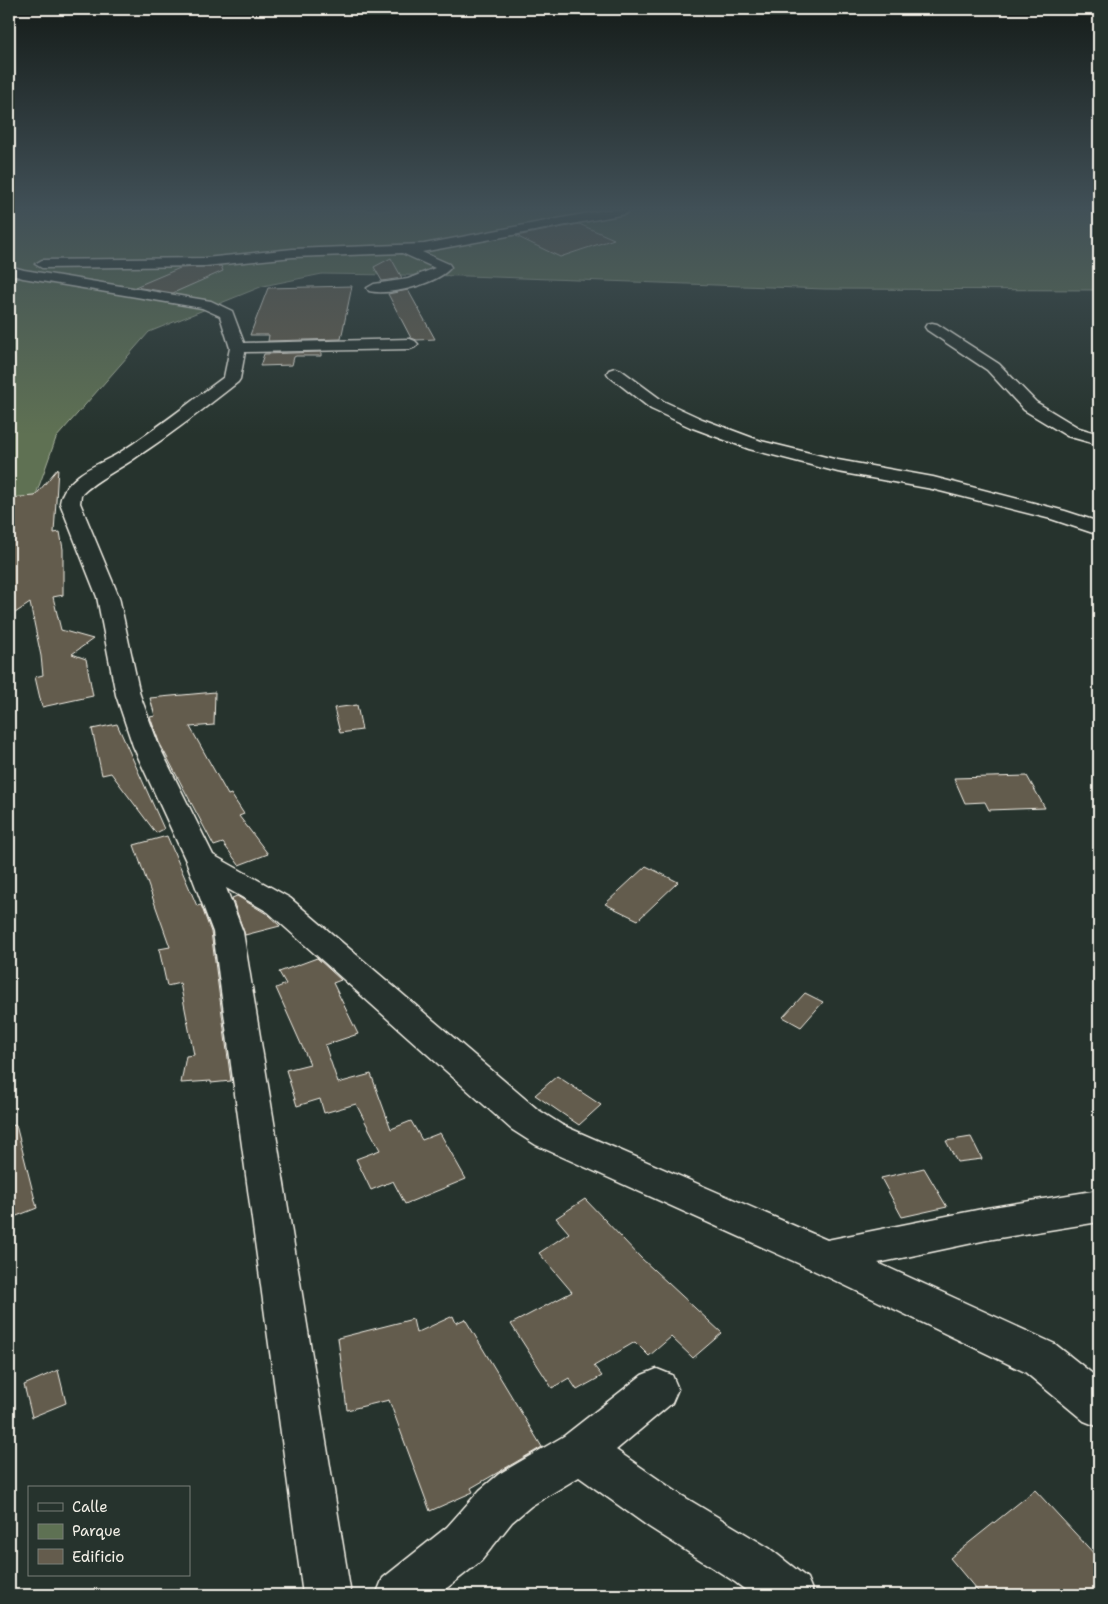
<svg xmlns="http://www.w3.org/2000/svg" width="1108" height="1604" viewBox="0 0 1108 1604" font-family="'Shantell Sans',sans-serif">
<rect width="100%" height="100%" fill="#26332d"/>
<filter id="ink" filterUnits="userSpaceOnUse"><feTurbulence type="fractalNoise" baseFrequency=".02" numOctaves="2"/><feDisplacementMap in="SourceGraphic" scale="10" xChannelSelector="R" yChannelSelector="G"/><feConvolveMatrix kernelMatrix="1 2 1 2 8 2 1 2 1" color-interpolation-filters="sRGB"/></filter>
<g filter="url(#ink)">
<!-- green -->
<polygon fill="#5e7153" stroke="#a9b19e" points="9,210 1099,210 1099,290 825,289 467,276 322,274 263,286 149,332 56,438 9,571"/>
<!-- building -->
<g fill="#645c4d" stroke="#f4f1e8">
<polygon points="579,224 614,239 560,257 516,236"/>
<polygon points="391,258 402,278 382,281 374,267"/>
<polygon points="221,266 223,271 173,293 135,287 180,268"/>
<polygon points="352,286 341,339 268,341 269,335 250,335 268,288"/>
<polygon points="408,290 435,339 417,340 411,338 388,294"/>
<polygon points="321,352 321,356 296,356 294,357 292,365 260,366 264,354"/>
<polygon points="58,468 54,533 60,532 63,549 63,595 53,597 61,630 93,639 72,654 86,659 93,696 42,707 35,677 43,675 41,656 30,603 9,617 9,498 35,496"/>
<polygon points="215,692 214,725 190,727 228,795 231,794 244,814 239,816 268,854 239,865 223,843 214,846 159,742 150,717 155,716 150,698"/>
<polygon points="357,705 362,730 340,733 334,708"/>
<polygon points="117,724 164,829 156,833 111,773 102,775 92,729"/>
<polygon points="1027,776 1045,808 989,810 985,802 965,803 954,778"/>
<polygon points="167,836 197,906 201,905 211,932 231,1081 211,1083 211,1081 181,1083 186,1056 194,1055 180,983 167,986 159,949 170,947 134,845"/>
<polygon points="646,866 678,882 638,920 605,904"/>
<polygon points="237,896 267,914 280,926 245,935 232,898"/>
<polygon points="317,958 341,980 333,983 358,1034 325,1045 338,1083 371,1074 391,1129 411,1121 422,1140 440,1133 466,1179 405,1204 393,1181 371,1190 356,1159 380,1150 356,1104 324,1113 320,1099 297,1106 286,1070 310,1064 276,988 286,984 279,972"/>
<polygon points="805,993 823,1002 801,1027 783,1017"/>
<polygon points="557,1076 601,1105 579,1125 535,1095"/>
<polygon points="16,1125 37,1208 9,1219 9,1126"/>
<polygon points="971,1137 982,1159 957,1162 946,1141"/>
<polygon points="924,1168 947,1207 902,1217 881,1178"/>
<polygon points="585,1199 641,1258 722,1333 693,1358 671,1337 649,1356 635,1342 594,1366 602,1376 577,1390 569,1378 552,1388 511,1324 572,1292 539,1253 569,1233 556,1218"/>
<polygon points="453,1316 456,1323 465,1319 542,1447 471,1488 473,1492 430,1511 389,1400 347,1410 338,1338 413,1319 416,1333"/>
<polygon points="58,1370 66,1403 32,1417 24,1385"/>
<polygon points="1035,1490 1099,1559 1099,1595 981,1595 950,1558"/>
</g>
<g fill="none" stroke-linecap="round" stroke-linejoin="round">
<!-- minor casing -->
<g stroke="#f4f1e8" stroke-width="3">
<g id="minor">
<path d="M 605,210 L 631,210 L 625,214 L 422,252 L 449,264 L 451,267 C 438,284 389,296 369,291 L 367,288 L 374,284 L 408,279 L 435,268 L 402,253 L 293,257 L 205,266 L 42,268 L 35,264 L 42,260 L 205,258 L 293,249 L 424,244 Z"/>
<path d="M 9,266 L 24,270 L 211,301 L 232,311 L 244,343 L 410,339 L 415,341 L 418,344 L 415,347 L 410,349 L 245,352 L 240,379 L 238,382 C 205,408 173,433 138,456 C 119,470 98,478 81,495 L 80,503 L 119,597 L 140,695 L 159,746 L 213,855 L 290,898 L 537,1109 L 562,1125 L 827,1240 L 987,1208 L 1099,1190 L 1099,1222 L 987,1240 L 878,1263 L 1055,1344 L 1099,1379 L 1099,1427 L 1084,1421 L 1025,1372 L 811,1269 L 536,1145 L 511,1129 L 268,912 L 226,888 L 243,932 L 351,1595 L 303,1595 L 213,932 L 186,861 L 133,746 L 116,695 L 97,597 L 60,503 C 62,490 69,484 78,476 C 90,466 106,461 119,453 C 155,430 189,403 224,377 L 230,348 L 220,316 L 202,308 L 23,278 L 9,274 Z"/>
<polygon points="932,323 937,324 999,364 1036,402 1079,428 1099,434 1099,445 1067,436 1024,410 987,370 927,330 925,327 927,324"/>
<polygon points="615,368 621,370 663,401 702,419 761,441 838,460 933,477 1065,511 1099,522 1099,535 1051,519 932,489 838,472 749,449 690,427 651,409 609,376 607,373 609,370"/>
<polygon points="657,1369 672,1375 678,1389 672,1403 616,1450 681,1495 769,1548 807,1578 814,1595 752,1595 735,1582 649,1527 579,1477 531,1506 512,1522 481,1561 438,1595 376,1595 383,1578 447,1527 480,1490 499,1474 564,1436 642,1375"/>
</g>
</g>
<!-- minor -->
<use href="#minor" fill="#26332d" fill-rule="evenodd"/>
</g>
</g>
<!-- sky -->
<linearGradient id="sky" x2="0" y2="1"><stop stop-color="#151c19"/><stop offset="0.48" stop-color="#415057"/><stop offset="1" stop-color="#415057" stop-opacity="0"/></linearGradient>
<rect width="1108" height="435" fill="url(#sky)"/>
<!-- margin -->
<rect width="1108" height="1604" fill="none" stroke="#26332d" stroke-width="30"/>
<rect x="15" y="15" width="1078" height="1574" fill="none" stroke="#f4f1e8" stroke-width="2" filter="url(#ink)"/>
<!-- legend -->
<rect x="28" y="1486" width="162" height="90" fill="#26332d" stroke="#787f78"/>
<rect x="38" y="1503" width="25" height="8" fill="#26332d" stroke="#787f78"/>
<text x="72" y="1512" font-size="15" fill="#f4f1e8">Calle</text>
<rect x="38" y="1524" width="25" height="15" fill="#5e7153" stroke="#787f78"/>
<text x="72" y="1536" font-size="15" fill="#f4f1e8">Parque</text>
<rect x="38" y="1549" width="25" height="15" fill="#645c4d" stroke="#787f78"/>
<text x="72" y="1562" font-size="15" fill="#f4f1e8">Edificio</text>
</svg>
